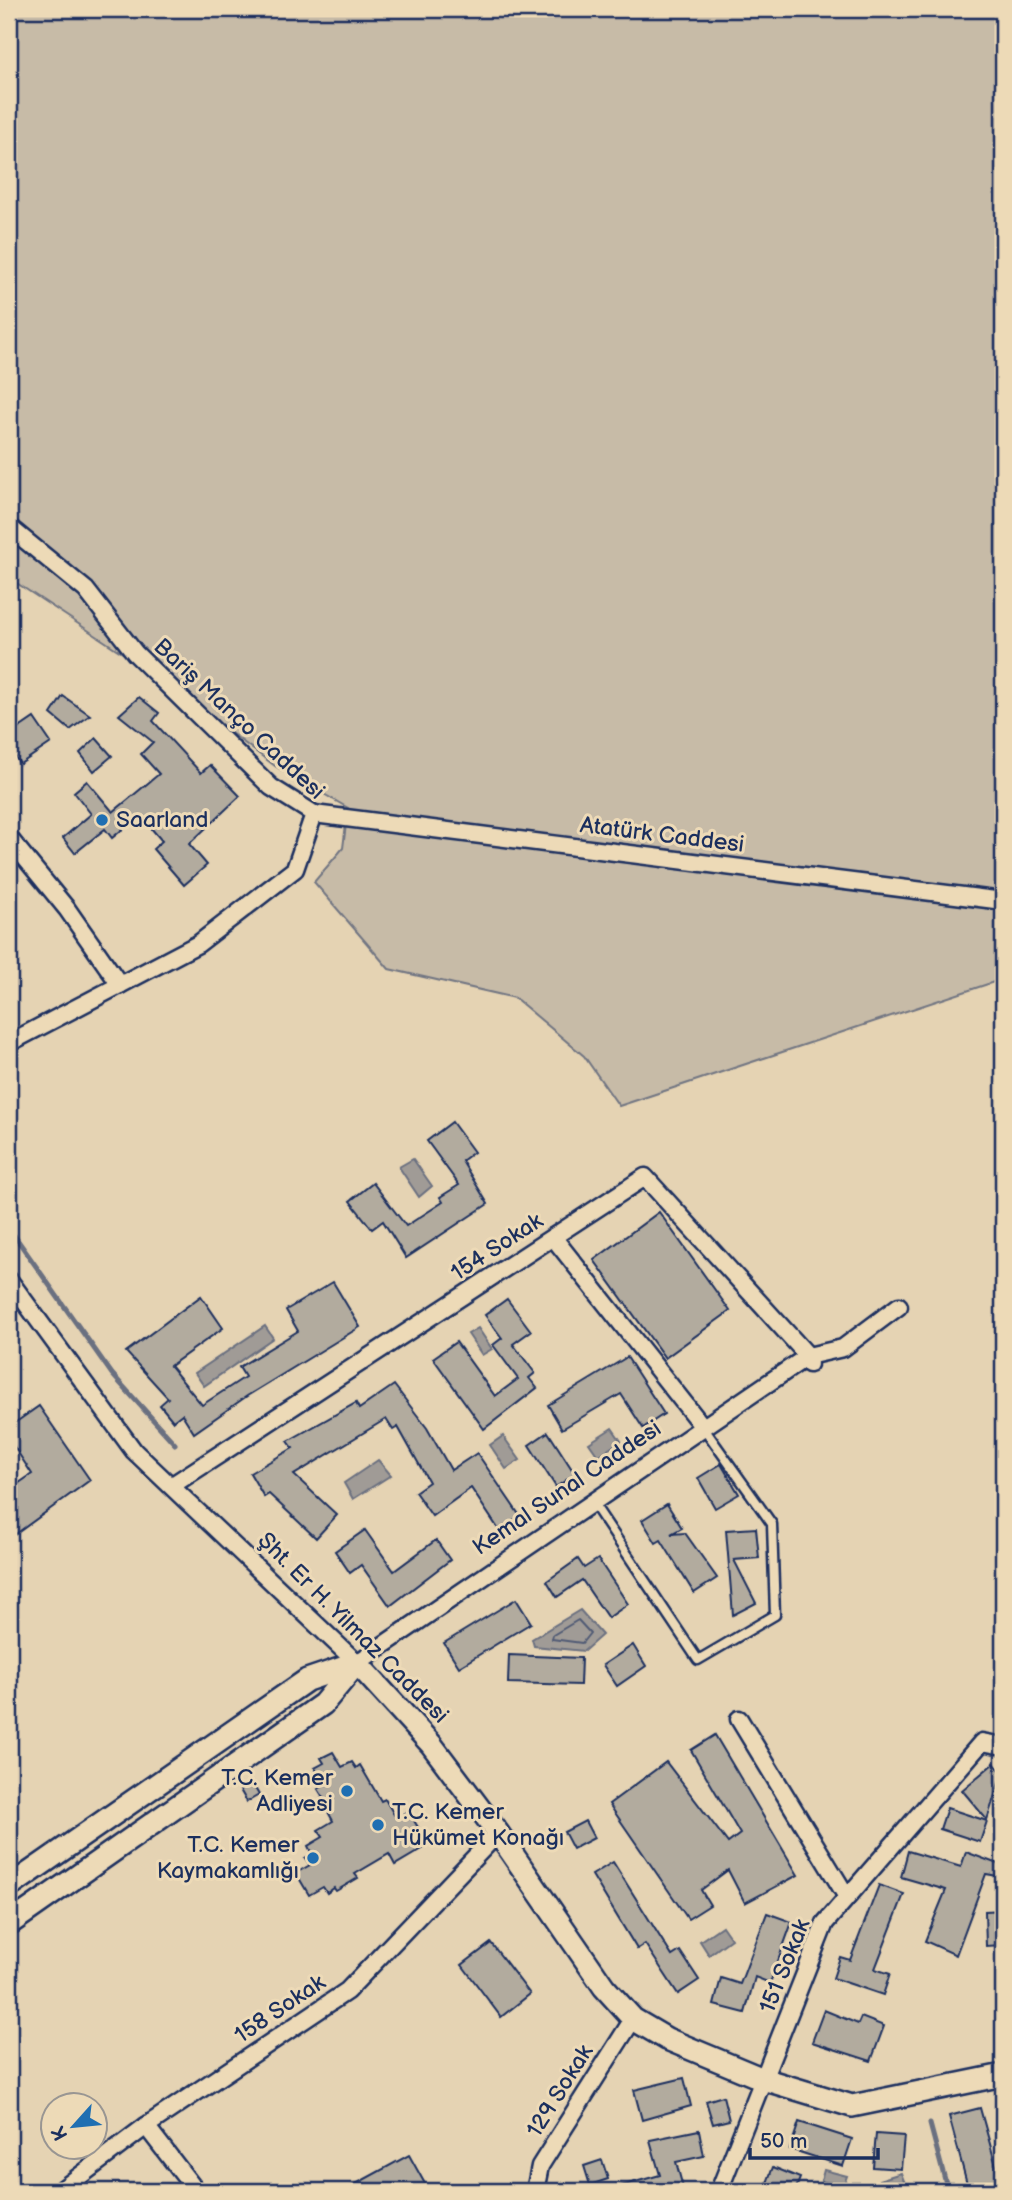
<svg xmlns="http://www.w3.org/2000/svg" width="1012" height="2200" viewBox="0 0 1012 2200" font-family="'Balsamiq Sans',sans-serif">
<rect width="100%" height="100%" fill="#e5d3b3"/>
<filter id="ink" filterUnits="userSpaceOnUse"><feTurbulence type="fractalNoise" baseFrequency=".0143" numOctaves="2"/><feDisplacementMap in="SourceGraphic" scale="14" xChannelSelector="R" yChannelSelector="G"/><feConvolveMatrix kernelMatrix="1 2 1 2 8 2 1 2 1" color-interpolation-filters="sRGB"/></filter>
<g filter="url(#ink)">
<!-- green -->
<polygon fill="#c7bba7" stroke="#717582" stroke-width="2" points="9,9 1003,9 1003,979 619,1106 584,1056 515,998 389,969 314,882 343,848 348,808 275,766 136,662 9,578"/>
<!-- water -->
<g fill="#a09b96" stroke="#6b7080" stroke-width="2">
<polygon points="413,1159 432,1186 419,1197 399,1167"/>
<polygon points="265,1326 273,1338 204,1386 195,1373"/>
<polygon points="478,1328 492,1349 482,1355 468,1334"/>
<polygon points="612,1428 621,1441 598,1456 589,1443"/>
<polygon points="503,1436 520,1460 506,1469 490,1445"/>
<polygon points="378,1460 391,1475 353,1499 344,1483"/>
<polygon points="580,1610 602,1635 584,1651 534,1646 532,1639"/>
<polygon points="722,1926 731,1939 709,1955 700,1941"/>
<polygon points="824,2170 847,2176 843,2187 821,2181"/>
<polygon points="901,2173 906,2186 882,2191 879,2180"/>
</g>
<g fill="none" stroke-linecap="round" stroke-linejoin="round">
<!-- shore -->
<polygon stroke="#505a74" stroke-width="2" points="578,1620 590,1633 582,1643 552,1639 553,1635"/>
<!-- stream -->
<g stroke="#6b7080" stroke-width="5">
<polyline points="9,1228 112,1374 175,1444"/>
<polyline points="930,2124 948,2191"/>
</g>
</g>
<!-- building -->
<g fill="#b2ab9e" stroke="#1b2f5e" stroke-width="2">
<polygon points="63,696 90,715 70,730 51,714"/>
<polygon points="139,697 159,713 153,721 201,773 210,765 240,796 189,844 207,865 184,885 153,849 162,841 140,815 112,838 105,829 75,853 63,838 91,814 74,792 87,781 113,812 159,774 141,754 153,742 119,715"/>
<polygon points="34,718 51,743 20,764 9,748 9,735"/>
<polygon points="96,738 112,756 94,771 80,753"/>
<polygon points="452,1122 474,1152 462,1161 488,1204 406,1258 383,1221 372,1229 350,1201 373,1183 406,1226 443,1202 440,1197 459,1185 427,1141"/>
<polygon points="659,1212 730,1311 665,1358 594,1260"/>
<polygon points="333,1282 360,1327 247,1396 194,1433 182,1414 173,1421 160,1405 168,1398 126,1352 201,1296 223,1328 170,1366 202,1405 245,1377 239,1367 298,1331 286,1310"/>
<polygon points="507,1299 531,1331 513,1344 535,1373 529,1378 537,1388 484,1429 433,1358 456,1342 495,1396 518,1379 493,1345 502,1338 485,1315"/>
<polygon points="627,1357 664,1414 643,1428 621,1394 562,1429 548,1405"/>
<polygon points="394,1385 427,1428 451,1470 477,1453 520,1516 499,1530 471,1488 432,1516 415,1492 429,1482 398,1427 393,1430 386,1419 294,1475 337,1515 316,1538 269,1494 264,1497 250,1473 293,1448 288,1441 356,1403 359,1409"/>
<polygon points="39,1406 90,1480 9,1539 9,1490 32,1474 9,1439 9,1427"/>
<polygon points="548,1432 575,1474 556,1487 529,1445"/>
<polygon points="721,1464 739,1494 715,1508 698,1478"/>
<polygon points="667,1504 682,1528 671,1534 685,1533 717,1578 694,1593 661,1540 656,1543 642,1520"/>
<polygon points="756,1528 759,1558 734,1560 756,1603 733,1615 726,1530"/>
<polygon points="365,1530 394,1571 436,1540 450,1560 390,1606 361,1565 350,1573 335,1551"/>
<polygon points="578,1559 584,1568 598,1559 628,1604 608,1618 582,1580 557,1597 547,1581"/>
<polygon points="516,1599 531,1623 459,1667 444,1643"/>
<polygon points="633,1645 646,1666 617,1686 603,1665"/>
<polygon points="509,1655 581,1658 580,1685 508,1683"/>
<polygon points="715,1735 798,1875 745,1903 728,1870 701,1890 710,1905 688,1919 609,1804 666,1762 728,1843 740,1834 691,1750"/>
<polygon points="333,1752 342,1767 352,1762 356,1768 360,1765 381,1801 385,1799 396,1818 408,1811 429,1845 395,1865 389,1854 355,1874 358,1878 336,1891 334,1888 327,1893 323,1887 309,1895 296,1873 310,1865 305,1858 312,1854 308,1846 323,1837 318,1830 333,1821 321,1799 323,1797 318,1789 325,1785 315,1768 324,1763 321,1758"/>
<polygon points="994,1763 1002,1773 987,1820 962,1790"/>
<polygon points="252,1783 259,1795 247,1802 240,1790"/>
<polygon points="947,1808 987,1821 980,1842 940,1829"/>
<polygon points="585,1821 594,1838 573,1849 564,1832"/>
<polygon points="908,1851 961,1867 966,1852 1003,1866 1003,1877 986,1874 956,1955 925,1941 946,1890 901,1877"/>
<polygon points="613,1862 672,1956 680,1951 699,1980 678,1994 645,1944 637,1949 592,1875"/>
<polygon points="879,1885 904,1894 875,1969 890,1974 883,1995 833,1978 840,1957 850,1960"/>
<polygon points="1003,1910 1003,1945 986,1946 985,1911"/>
<polygon points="767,1913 792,1922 770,1983 755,1977 745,2013 714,2005 721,1978 740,1984"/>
<polygon points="491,1943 530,1994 501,2017 462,1965"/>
<polygon points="824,2010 858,2024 861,2017 884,2026 871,2061 812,2042"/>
<polygon points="684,2078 691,2106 642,2120 634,2090"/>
<polygon points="723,2096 729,2120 713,2124 706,2101"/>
<polygon points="980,2108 1003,2191 969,2191 949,2116"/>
<polygon points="799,2122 852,2139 843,2166 790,2149"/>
<polygon points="699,2130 704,2156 676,2162 684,2191 617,2191 617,2187 660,2175 650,2140"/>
<polygon points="876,2134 904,2136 901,2169 873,2167"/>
<polygon points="409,2155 429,2191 343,2191"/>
<polygon points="602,2160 608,2179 590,2185 584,2166"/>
<polygon points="773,2167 800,2178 795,2191 764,2191"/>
</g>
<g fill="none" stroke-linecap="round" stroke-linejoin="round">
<!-- lane casing -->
<g stroke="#1b2f5e" stroke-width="13">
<polyline id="lane" points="593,1503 698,1660 775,1615 772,1524 703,1427"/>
</g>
<!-- street casing -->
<g stroke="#1b2f5e" stroke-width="21">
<g id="street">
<polyline points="9,527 86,590 135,653 271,787 314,814 295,869 198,944 9,1043"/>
<polyline points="314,814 1003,901"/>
<polyline points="9,838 67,909 120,985"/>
<polyline points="553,1237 703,1427"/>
<polyline points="9,1280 134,1451 357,1663 808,1356 645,1177 171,1486"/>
<polyline points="809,1364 808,1356 843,1348 899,1306"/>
<polyline points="739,1719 847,1897"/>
<polyline points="146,2126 196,2191"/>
<polyline points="60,2191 146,2126 347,1991 498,1833"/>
<polyline points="535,2191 540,2166 633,2019"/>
<polyline points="719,2191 825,1923 982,1742 1003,1746"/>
</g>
</g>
<!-- secondary casing -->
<g stroke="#1b2f5e" stroke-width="26">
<g id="secondary">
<polyline points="357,1663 431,1744 498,1833 604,1987 633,2019 667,2039 763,2079 852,2106 1003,2075"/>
<polyline points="9,1887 307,1680 357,1663"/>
<polyline points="9,1924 323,1704 357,1663"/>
</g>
</g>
<!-- lane -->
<use href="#lane" stroke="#eddab7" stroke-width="8"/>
<!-- street -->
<use href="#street" stroke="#eddab7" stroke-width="16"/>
<!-- secondary -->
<use href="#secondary" stroke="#eddab7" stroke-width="21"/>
</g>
</g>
<!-- markers -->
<g fill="#1f6fb2" stroke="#eddab7" stroke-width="2.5">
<circle cx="102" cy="820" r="7"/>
<circle cx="347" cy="1791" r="7"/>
<circle cx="378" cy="1825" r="7"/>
<circle cx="313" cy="1858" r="7"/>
</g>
<g text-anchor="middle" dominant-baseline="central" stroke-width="6" stroke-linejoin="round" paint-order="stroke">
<!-- street labels -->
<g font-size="23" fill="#1b2f5e" stroke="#eddab7">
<text transform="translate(239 719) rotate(43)">Bariş Manço Caddesi</text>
<text transform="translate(662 835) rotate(7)">Atatürk Caddesi</text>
<text transform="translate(497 1247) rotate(-33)">154 Sokak</text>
<text transform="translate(567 1488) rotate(-34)">Kemal Sunal Caddesi</text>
<text transform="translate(353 1628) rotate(45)">Şht. Er H. Yilmaz Caddesi</text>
<text transform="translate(785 1966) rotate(-68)">151 Sokak</text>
<text transform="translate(280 2009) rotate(-34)">158 Sokak</text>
<text transform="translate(560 2091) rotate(-58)">129 Sokak</text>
</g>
<!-- poi labels -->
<g font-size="23" fill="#1b2f5e" stroke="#eddab7" text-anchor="start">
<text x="116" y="820">Saarland</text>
<text x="333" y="1778" text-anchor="end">T.C. Kemer<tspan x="333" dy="26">Adliyesi</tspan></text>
<text x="392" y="1812">T.C. Kemer<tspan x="392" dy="26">Hükümet Konağı</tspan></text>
<text x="299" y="1845" text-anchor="end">T.C. Kemer<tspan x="299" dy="26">Kaymakamlığı</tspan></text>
</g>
</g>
<!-- margin -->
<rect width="1012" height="2200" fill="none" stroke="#eddab7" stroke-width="35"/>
<rect x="18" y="18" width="977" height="2165" fill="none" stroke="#1b2f5e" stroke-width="2.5" filter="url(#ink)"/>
<!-- north arrow -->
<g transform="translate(74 2126) rotate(243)"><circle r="33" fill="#eddab7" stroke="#999693" stroke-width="2"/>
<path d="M0-5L12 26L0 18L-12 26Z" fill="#1f6fb2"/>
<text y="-10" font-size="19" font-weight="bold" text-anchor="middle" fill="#1b2f5e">K</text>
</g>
<!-- scale -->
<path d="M750 2148v10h128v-10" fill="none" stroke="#1b2f5e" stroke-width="3.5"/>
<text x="760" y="2148" font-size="21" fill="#1b2f5e" stroke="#eddab7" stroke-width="5" paint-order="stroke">50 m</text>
</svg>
